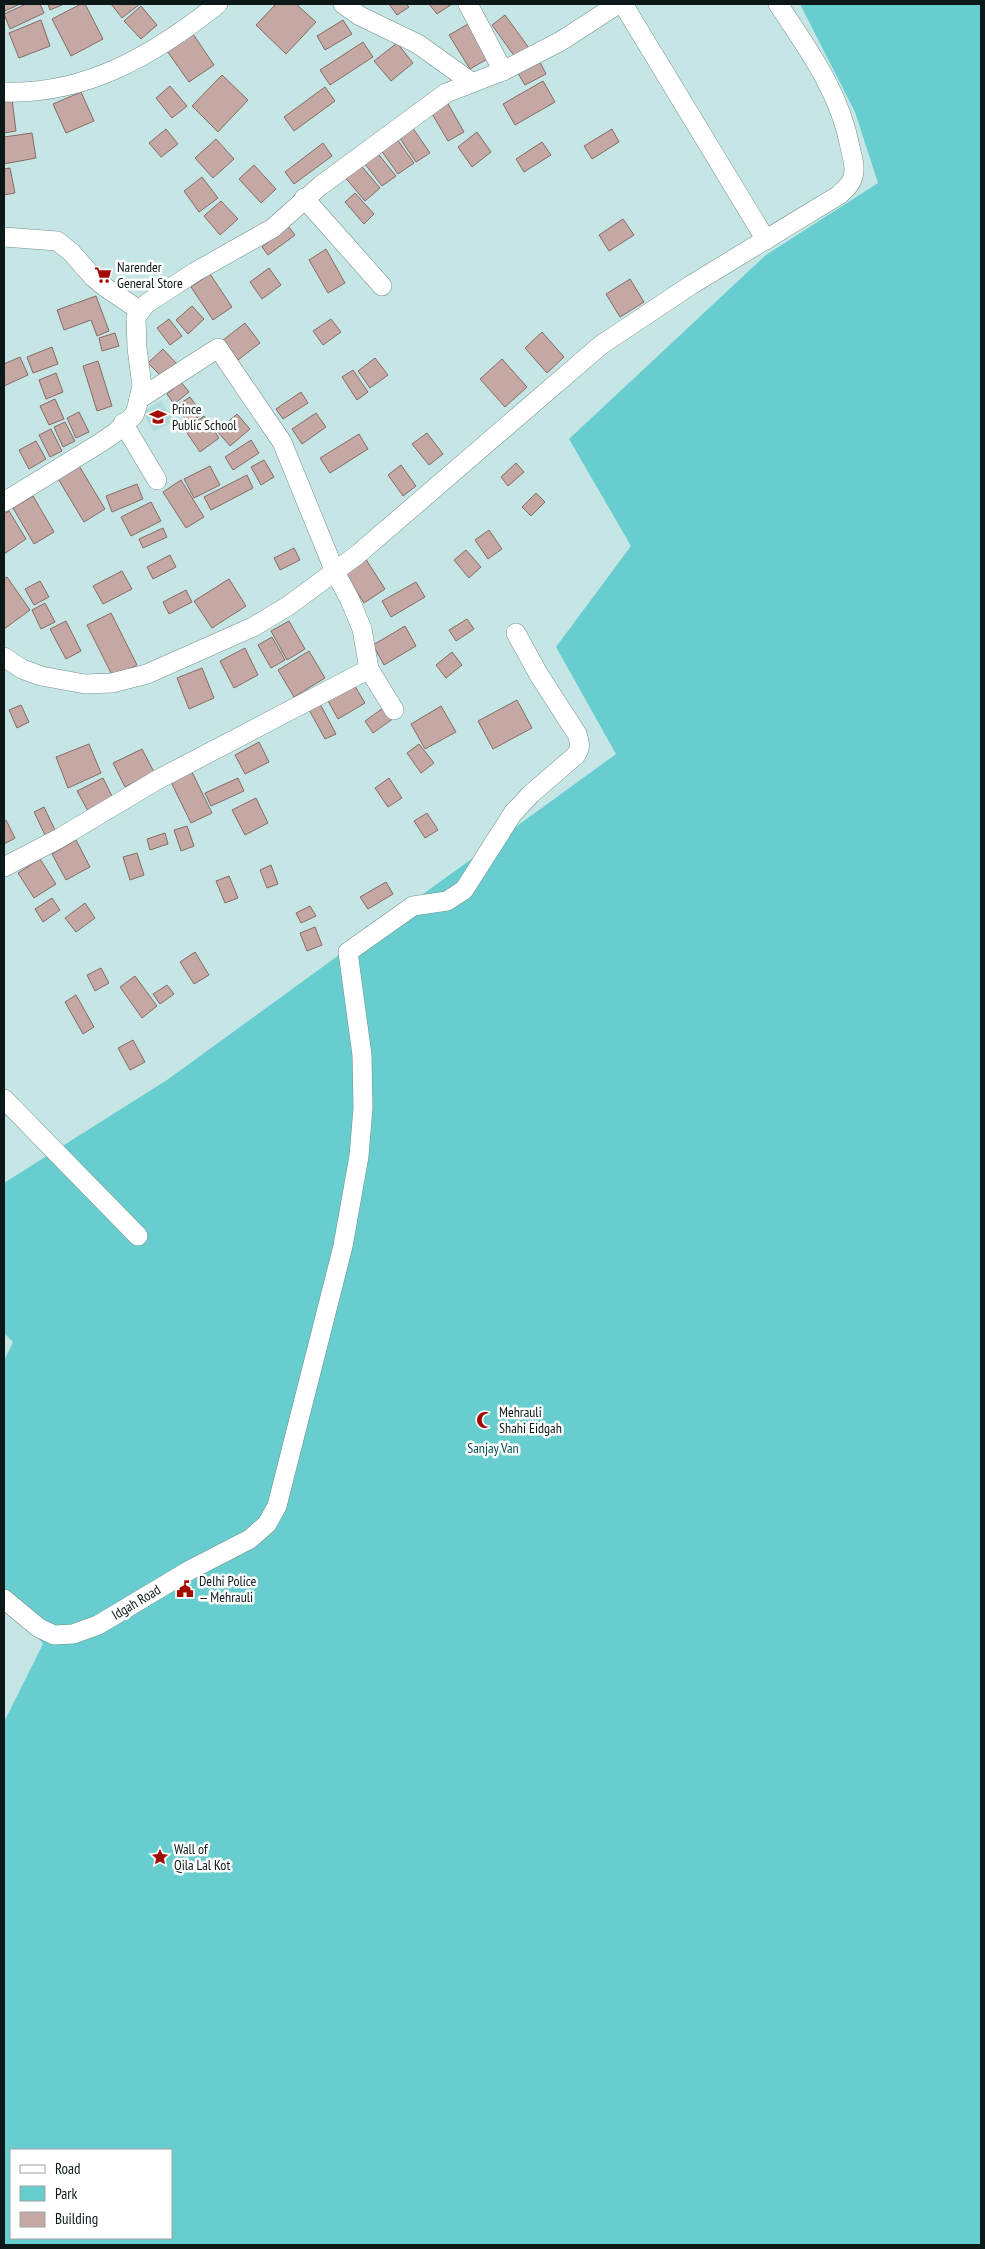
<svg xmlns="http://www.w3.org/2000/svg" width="985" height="2249" viewBox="0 0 985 2249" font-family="'PT Sans Narrow',sans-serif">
<rect width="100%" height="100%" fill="#c6e6e6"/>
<!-- built -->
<polygon fill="#b2dcdb" points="161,400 174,421 154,432 142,413"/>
<!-- green -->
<path fill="#67cdce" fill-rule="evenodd" d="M 800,4 L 981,4 L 981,2245 L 4,2245 L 4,1722 L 43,1644 L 4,1597 L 4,1361 L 13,1342 L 4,1333 L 4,1183 L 167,1080 L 616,754 L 556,647 L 631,546 L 569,439 L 766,255 L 878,183 L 855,112 ZM 11,2150 L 171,2150 L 171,2238 L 11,2238 Z"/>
<!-- building -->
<g fill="#c5a8a3" stroke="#856b66">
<polygon points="4,4 20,4 5,11"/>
<polygon points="26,4 40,4 44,13 10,29 4,14"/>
<polygon points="48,4 64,4 50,10"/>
<polygon points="81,4 85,4 103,39 71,56 52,19"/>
<polygon points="111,4 140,4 122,18"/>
<polygon points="276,4 296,4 316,22 286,54 256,25"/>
<polygon points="389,4 406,4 409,7 397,15"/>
<polygon points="429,4 452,4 437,14"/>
<polygon points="141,6 157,25 141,39 124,21"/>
<polygon points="505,15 529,48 515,57 492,25"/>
<polygon points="41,20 50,46 19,58 9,33"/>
<polygon points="343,20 352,34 325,50 317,36"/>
<polygon points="468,24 489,58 470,69 449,35"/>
<polygon points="193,34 214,65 189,82 167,51"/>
<polygon points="363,42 373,57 330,85 320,70"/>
<polygon points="397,43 413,63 391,81 374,61"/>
<polygon points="538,58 546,74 525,85 516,70"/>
<polygon points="222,75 248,100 218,132 192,106"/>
<polygon points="543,81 555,102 515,125 503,104"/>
<polygon points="170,86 187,106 172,118 156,98"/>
<polygon points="325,87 335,101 294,131 284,117"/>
<polygon points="81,92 94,121 66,133 53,104"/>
<polygon points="12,99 16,131 4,133 4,100"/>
<polygon points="447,102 464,132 448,141 431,112"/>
<polygon points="410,124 430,153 416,162 397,134"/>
<polygon points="166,129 178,144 161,157 149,143"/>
<polygon points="612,129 619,142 592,159 584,146"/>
<polygon points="477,132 491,152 472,167 458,147"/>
<polygon points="32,133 36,158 4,164 4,137"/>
<polygon points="394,135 414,163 398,174 378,146"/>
<polygon points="216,139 234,159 213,178 195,158"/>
<polygon points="542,142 551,155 524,172 516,159"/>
<polygon points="323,143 332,156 294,184 285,172"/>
<polygon points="375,150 396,176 382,186 362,160"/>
<polygon points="358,162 380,188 365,201 343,175"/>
<polygon points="254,165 276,189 261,203 239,179"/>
<polygon points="10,168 15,193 4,195 4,169"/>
<polygon points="202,177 218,198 199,212 184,191"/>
<polygon points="355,193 374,214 364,224 345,202"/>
<polygon points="221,201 238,219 220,235 204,216"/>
<polygon points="623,219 634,235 609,251 599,235"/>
<polygon points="288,226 295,235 268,255 262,247"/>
<polygon points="326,249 345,283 328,293 309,260"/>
<polygon points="269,268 281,285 262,299 250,282"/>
<polygon points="210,274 232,307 213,320 191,287"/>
<polygon points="630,279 644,302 620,317 606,294"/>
<polygon points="96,296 109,331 97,336 91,320 64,330 57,310"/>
<polygon points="192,306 204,319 188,334 176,320"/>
<polygon points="169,319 182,336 170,345 157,328"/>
<polygon points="331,319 341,332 323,345 313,331"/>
<polygon points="245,323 260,343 238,360 223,340"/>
<polygon points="542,332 564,357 547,373 525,348"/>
<polygon points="115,333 119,346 102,351 99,338"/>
<polygon points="52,347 58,364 33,373 27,357"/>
<polygon points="163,349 177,364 163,378 148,363"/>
<polygon points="20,357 28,375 4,386 4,364"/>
<polygon points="375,358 388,375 370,388 358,371"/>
<polygon points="502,359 527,387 505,407 480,379"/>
<polygon points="98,361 112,406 97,411 83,366"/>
<polygon points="353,370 368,392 357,400 342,377"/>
<polygon points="56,373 63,392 46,399 39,380"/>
<polygon points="181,382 189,392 174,404 167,394"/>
<polygon points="301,392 308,403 283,419 276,409"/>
<polygon points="190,397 202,414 189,424 176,406"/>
<polygon points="55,399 64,419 49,425 40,406"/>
<polygon points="79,412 89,432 76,438 67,418"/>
<polygon points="316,413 326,427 302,444 292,429"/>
<polygon points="237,414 250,429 230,446 217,431"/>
<polygon points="204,416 219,438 200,452 185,430"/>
<polygon points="65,422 75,441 63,447 54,427"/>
<polygon points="51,429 62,451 50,457 39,435"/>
<polygon points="427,433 443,454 429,465 412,444"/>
<polygon points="359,434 368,449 330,473 320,458"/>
<polygon points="251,440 259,453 233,470 225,457"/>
<polygon points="36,441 46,459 29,469 19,450"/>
<polygon points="264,460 274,477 261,485 251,467"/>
<polygon points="516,463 524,472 508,486 501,477"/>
<polygon points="78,464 105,509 84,522 57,477"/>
<polygon points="401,465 416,486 403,496 388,475"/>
<polygon points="210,466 220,485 194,498 184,479"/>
<polygon points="247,475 253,488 211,510 204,497"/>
<polygon points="181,480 204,517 186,528 163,492"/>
<polygon points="137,484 143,499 112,512 106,496"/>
<polygon points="536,493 545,502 531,516 522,507"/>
<polygon points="33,496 54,532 34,544 13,508"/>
<polygon points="151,502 161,521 131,536 121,517"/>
<polygon points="9,511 26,539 4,554 4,514"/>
<polygon points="163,528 167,537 143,548 139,539"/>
<polygon points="489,530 502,549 488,559 475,540"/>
<polygon points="294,548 300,560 280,570 274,558"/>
<polygon points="466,550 481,567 469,578 454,560"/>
<polygon points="170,555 176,567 153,579 147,567"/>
<polygon points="365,558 385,589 364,603 344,572"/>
<polygon points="122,571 132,589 103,604 93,586"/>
<polygon points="7,577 30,610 4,629 4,579"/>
<polygon points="229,579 246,606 212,628 194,601"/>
<polygon points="40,581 49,597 34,605 25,589"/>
<polygon points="416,582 425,597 391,617 382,601"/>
<polygon points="186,590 192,602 169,614 163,602"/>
<polygon points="45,603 55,622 41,629 32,610"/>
<polygon points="111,613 137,665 113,677 87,625"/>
<polygon points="467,619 474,629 456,641 449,630"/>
<polygon points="66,621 81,651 66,659 50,629"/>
<polygon points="289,621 305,649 287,660 271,631"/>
<polygon points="405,626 416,646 384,665 373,645"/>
<polygon points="272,637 285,660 271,668 258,645"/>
<polygon points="245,648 258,675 234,688 220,661"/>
<polygon points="309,651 325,678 294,697 278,670"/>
<polygon points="452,652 462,665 446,678 436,665"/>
<polygon points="202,668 214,698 189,709 177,678"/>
<polygon points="353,683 365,703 338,719 327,699"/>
<polygon points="318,700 336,734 325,739 307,706"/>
<polygon points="517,700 532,728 493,749 478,721"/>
<polygon points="21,705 29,722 17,728 9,710"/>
<polygon points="386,706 394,718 373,733 365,721"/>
<polygon points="441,706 456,732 425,749 411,724"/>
<polygon points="259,742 269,762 245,774 235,755"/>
<polygon points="89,744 101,773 68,788 56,757"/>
<polygon points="419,744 434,763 421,773 407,753"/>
<polygon points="142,749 154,772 125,787 113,763"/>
<polygon points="189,766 212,813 191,823 168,776"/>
<polygon points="103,778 113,798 88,811 77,791"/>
<polygon points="238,778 244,791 211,806 205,793"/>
<polygon points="389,778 402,798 388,807 375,788"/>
<polygon points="256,798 268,823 245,835 232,810"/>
<polygon points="44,807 56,832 46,837 34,812"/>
<polygon points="427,813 438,830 425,838 414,821"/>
<polygon points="6,820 15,838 4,844 4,821"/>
<polygon points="187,826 194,846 181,851 174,830"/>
<polygon points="165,833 168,844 150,850 147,839"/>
<polygon points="76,840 90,867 66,880 52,854"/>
<polygon points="137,853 144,875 130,880 123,857"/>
<polygon points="40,859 56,884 34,898 18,873"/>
<polygon points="271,865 278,884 267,888 260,870"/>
<polygon points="229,876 238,898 225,903 216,881"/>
<polygon points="386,882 393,894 368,909 360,897"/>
<polygon points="52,898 60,910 43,922 35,909"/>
<polygon points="85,903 95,918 76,932 65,918"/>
<polygon points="310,906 316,916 301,923 296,913"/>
<polygon points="315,927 322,945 307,951 300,933"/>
<polygon points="195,952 209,975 194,984 180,962"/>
<polygon points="101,968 109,983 95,991 87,975"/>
<polygon points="135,976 157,1006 142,1018 120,987"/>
<polygon points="167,985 174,994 160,1004 153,994"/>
<polygon points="76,995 94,1027 83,1034 65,1002"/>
<polygon points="133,1040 145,1062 130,1070 118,1048"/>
</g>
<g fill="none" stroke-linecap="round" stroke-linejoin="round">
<!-- minor casing -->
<g stroke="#718f8f" stroke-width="20">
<g id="minor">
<polyline points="343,4 360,16 418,44 471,82"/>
<polyline points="468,4 503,71"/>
<polyline points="623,4 766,240"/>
<path d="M 4,92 C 87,95 155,54 218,4"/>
<polyline points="304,198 382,286"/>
<polyline points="4,237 57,241 71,252 93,277 105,287 139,310"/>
<polyline points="139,399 218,348 282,442 335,572 350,600 362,629 369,669"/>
<polyline points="123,423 157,480"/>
<polyline points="4,502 100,443 116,432 134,415 137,407 142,386 137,348 136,317 146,304 195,272 273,228 320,186 446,93 503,71 561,41 618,4"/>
<path d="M 4,657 L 22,669 L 41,676 L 85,684 L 112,683 L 147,674 L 253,627 L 288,606 L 357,555 L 601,345 L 691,285 L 839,195 C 844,190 851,185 853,177 C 856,167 852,156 850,147 C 840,93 808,49 778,4"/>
<polyline points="4,867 58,839 157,780 369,669 394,710"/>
<polyline points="4,1099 138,1236"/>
<path d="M 4,1599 L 39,1628 L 54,1635 L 73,1634 L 98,1625 L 190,1570 L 250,1539 L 267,1524 L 277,1506 L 343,1246 L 359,1156 L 363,1108 L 362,1055 L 348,952 L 413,906 L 447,901 L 464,890 L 513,813 L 531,794 L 576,755 C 581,747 580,743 577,734 L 539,675 L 516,633"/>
</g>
</g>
<!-- minor -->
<use href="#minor" stroke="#fff" stroke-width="19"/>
</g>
<!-- icons -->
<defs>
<g id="supermarket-bare" transform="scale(1.35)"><path d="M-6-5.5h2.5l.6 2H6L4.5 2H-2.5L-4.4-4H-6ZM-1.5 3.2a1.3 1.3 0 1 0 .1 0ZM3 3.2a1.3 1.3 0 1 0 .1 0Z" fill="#a20b00" stroke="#fff" stroke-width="2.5" paint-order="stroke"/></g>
<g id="school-bare" transform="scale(1.35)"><path d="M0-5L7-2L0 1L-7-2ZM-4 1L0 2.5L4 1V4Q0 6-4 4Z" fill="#a20b00" stroke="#fff" stroke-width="2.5" paint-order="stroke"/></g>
<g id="mosque-bare" transform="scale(1.35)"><path d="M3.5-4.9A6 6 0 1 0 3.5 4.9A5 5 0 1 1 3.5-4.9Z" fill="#a20b00" stroke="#fff" stroke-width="2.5" paint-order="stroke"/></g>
<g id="civic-bare" transform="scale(1.35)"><path d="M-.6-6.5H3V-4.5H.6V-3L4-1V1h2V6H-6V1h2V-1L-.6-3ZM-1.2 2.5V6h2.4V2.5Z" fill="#a20b00" stroke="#fff" stroke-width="2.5" paint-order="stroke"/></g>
<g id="sight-bare" transform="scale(1.35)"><path d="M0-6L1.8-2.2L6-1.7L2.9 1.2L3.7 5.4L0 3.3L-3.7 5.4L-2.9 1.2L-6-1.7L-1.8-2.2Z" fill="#a20b00" stroke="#fff" stroke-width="2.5" paint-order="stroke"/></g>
</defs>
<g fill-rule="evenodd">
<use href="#supermarket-bare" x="103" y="275"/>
<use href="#school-bare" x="158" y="417"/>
<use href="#mosque-bare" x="485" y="1420"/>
<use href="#civic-bare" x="185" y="1589"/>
<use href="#sight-bare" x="160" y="1857"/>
</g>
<g text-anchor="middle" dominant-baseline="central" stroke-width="5" stroke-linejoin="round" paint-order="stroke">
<!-- poi labels -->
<g font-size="14" fill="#0c1818" stroke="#fff" text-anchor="start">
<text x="117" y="267">Narender<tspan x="117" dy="16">General Store</tspan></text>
<text x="172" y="409">Prince<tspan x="172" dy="16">Public School</tspan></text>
<text x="499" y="1412">Mehrauli<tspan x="499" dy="16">Shahi Eidgah</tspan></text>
<text x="199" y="1581">Delhi Police<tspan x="199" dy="16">— Mehrauli</tspan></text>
<text x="174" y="1849">Wall of<tspan x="174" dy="16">Qila Lal Kot</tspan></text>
</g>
<!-- park labels -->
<g font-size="14" fill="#054d4e" stroke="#fff">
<text x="493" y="1448">Sanjay Van</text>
</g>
<!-- street labels -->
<g font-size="14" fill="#0c1818" stroke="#fff">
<text transform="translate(136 1602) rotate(-31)">Idgah Road</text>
</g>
</g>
<!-- border -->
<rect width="985" height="2249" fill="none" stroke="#0c1818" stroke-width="10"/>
<!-- legend -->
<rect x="10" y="2149" width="162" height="90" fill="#ffffff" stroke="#9ea3a3"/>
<rect x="20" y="2165" width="25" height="8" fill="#ffffff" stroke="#9ea3a3"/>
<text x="55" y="2174" font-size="15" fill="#0c1818">Road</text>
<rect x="20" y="2186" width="25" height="15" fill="#67cdce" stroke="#9ea3a3"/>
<text x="55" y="2199" font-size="15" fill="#0c1818">Park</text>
<rect x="20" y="2212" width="25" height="15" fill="#c5a8a3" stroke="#9ea3a3"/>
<text x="55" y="2224" font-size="15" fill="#0c1818">Building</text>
</svg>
